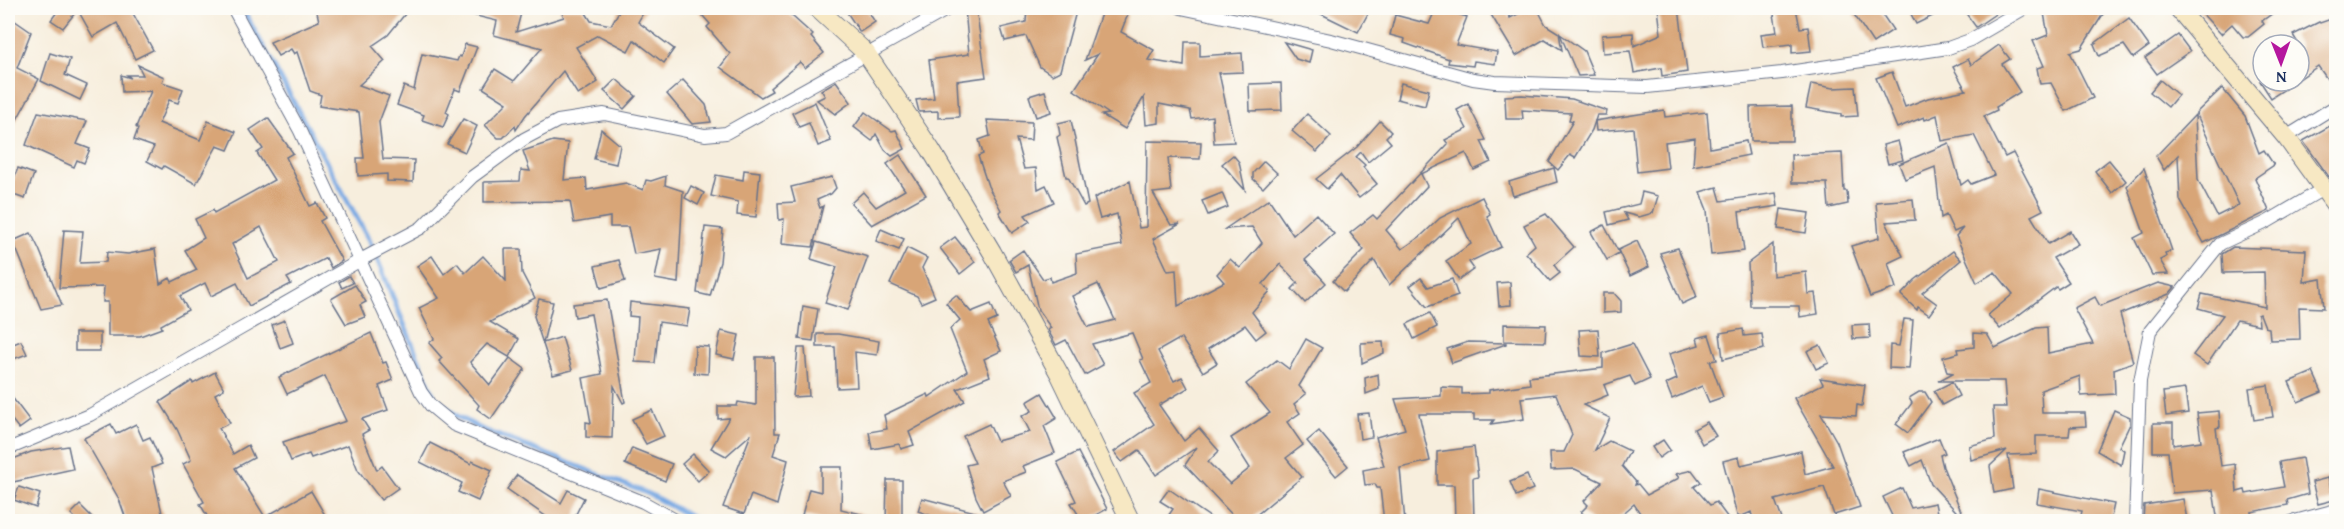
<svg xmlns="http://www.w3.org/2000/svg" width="2344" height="529" viewBox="0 0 2344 529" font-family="'Gentium Book Plus',serif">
<rect width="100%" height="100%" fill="#fdfcf7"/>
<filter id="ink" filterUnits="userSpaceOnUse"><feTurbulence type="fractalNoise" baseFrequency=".0167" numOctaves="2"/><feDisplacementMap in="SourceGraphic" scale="12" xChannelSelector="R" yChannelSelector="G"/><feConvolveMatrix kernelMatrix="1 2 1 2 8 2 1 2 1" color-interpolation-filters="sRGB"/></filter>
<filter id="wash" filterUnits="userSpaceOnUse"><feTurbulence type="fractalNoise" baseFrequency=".008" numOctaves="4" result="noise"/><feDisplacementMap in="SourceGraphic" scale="24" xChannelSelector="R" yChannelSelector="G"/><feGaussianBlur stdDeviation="1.35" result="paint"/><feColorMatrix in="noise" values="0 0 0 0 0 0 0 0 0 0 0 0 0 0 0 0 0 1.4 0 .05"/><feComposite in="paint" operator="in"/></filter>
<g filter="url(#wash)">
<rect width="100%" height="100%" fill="#f7eedd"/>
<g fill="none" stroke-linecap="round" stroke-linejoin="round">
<!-- stream -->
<polyline stroke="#78a9e3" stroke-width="5" points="242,8 370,242 435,399 457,416 479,428 649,494 700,522"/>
</g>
<g id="blocks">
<!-- building -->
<g fill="#d8a577" fill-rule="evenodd">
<polygon points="60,8 79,8 63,28 51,20"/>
<polygon points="87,8 130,8 153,50 135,59 117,23 93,37 79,12"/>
<polygon points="316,8 410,8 388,35 372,46 385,61 359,85 389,96 379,122 383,159 414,160 413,182 387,181 387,174 358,176 357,158 364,158 359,112 319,106 321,95 310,91 297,52 294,54 291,49 278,56 270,42 319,21"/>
<polygon points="465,8 499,8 521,13 516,32 564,17 559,8 583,8 591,21 611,25 621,8 646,8 638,22 674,49 664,63 634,40 628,51 598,35 576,47 598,82 578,95 563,71 525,116 516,130 515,126 503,138 498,138 485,125 507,103 483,88 495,69 514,81 542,48 494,35 497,21 464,13"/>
<polygon points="696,8 783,8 813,35 811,37 824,53 805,68 800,62 770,88 772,91 761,97 720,67 730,54 707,27 710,24"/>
<polygon points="844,8 866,8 875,22 860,32"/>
<polygon points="965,8 976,8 986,77 957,81 959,117 938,118 938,111 919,112 916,100 934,98 929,60 969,54"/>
<polygon points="1027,8 1077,8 1060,71 1052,75 1040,67 1026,36 1005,41 1001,28 1026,22"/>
<polygon points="1103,8 1128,14 1121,32 1154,50 1148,60 1184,66 1185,42 1200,42 1200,56 1242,53 1243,72 1219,73 1234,142 1214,143 1212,116 1192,119 1190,110 1159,104 1159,123 1146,125 1144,97 1125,129 1102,115 1109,114 1074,90 1098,54 1085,60"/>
<polygon points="1309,8 1371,8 1358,32"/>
<polygon points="1436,8 1467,17 1456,45 1497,52 1495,64 1474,61 1473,66 1448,63 1449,59 1404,43 1405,39 1390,35 1395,15 1429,24"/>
<polygon points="1499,8 1504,8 1510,18 1530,8 1537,8 1546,25 1559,33 1562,50 1545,39 1516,56 1490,13"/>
<polygon points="1658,8 1679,8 1687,72 1662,76 1661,68 1634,73 1630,51 1603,53 1602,35 1633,33 1634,46 1661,34"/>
<polygon points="1773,8 1796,8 1800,28 1808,27 1811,51 1792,53 1792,44 1763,47 1761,34 1777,32"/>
<polygon points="1862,8 1878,8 1893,30 1873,43 1853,13"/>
<polygon points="1908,8 1949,8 1916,24"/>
<polygon points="1962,8 2004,8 1976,27"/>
<polygon points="2076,8 2107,8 2081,49 2070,52 2093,98 2066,111 2051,83 2040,84 2037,68 2044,66 2033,41 2048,35 2044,13"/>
<polygon points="2197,8 2280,8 2262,21 2264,24 2248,37 2243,37 2232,24 2221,34"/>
<polygon points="8,16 31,32 17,68 39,79 8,136"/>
<polygon points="2337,17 2337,73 2327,79 2318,66 2299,79 2299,45 2293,35 2319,22 2320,23"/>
<polygon points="2129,18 2149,46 2133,58 2124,45 2099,56 2094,44"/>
<polygon points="1560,34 1584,51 1594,75 1578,76"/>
<polygon points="2178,35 2190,51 2157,74 2145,58"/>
<polygon points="1284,42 1312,50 1309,63 1296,59"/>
<polygon points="465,44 477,47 460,91 455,89 446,112 449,114 443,127 422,120 424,115 397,105 404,86 414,90 422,54 457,61 459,56 461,57"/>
<polygon points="1999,45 2010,59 2002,64 2020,92 1996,107 1997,110 1984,116 2005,157 2013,153 2043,210 2031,216 2048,244 2070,231 2078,244 2053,258 2069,282 2058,289 2056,287 2000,329 1988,315 2013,294 1995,272 1977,283 1956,236 1963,228 1954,232 1946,215 1941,218 1935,167 1905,179 1899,164 1949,143 1961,185 1968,180 1971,184 1994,175 1974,135 1942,141 1937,115 1925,120 1924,117 1897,128 1876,78 1892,72 1905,107 1928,98 1966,90 1953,67 1968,59 1971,65"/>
<polygon points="50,53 70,59 65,75 87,85 80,100 41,81"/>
<polygon points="138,65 164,77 162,82 183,89 178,103 169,100 159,123 200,140 208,121 236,132 228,150 217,146 196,184 164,166 162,169 147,161 154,147 134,140 138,129 136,127 151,91 122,92 121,75 131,78 127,75 143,75"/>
<polygon points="616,79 636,96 624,109 604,91"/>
<polygon points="683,80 706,105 711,122 692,124 667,94"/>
<polygon points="2160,80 2178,95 2168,107 2150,92"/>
<polygon points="836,81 851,102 835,114 817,100 825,96 821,90"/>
<polygon points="2260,81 2297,81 2271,98"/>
<polygon points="1281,83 1282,110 1250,111 1249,84"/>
<polygon points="1401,83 1429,90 1425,106 1397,99"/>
<polygon points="1811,84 1833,88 1855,87 1858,116 1841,117 1841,114 1806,108"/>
<polygon points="2222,88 2245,116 2259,153 2264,150 2274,165 2255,178 2269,211 2204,243 2180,200 2178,155 2164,170 2156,156 2195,115 2198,180 2217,216 2239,205 2196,113"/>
<polygon points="1045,91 1051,112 1036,117 1029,96"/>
<polygon points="1522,95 1572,99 1607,111 1606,115 1597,115 1592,130 1575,158 1570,155 1558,170 1549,162 1573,121 1569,120 1571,113 1522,110 1523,119 1506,119 1505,96"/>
<polygon points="815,102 831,141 818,146 809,123 799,127 792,113"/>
<polygon points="1468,104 1486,140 1481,141 1491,162 1474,170 1466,153 1421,174 1427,186 1386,230 1402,249 1421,236 1440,218 1482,197 1490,214 1487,216 1501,247 1469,262 1474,269 1459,280 1446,261 1471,244 1459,218 1389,285 1374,260 1344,292 1333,281 1364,250 1350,233 1373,215 1377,219 1448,144 1445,140 1467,129 1457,110"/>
<polygon points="1792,106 1792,141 1751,141 1750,107"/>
<polygon points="1664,110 1665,117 1707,112 1710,148 1746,141 1749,155 1693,166 1695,138 1665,142 1668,168 1637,172 1633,128 1596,131 1595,121"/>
<polygon points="38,112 87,121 77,144 90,149 84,163 77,160 74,167 26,145"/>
<polygon points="865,112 892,131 896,130 905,149 892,156 885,150 876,134 872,141 854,127"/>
<polygon points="1307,114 1331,136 1317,152 1292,131"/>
<path d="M 268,118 L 293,153 L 286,157 L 310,206 L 317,203 L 325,218 L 320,221 L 342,261 L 331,268 L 326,258 L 287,278 L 291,284 L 249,306 L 237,283 L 211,296 L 205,283 L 180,296 L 188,310 L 161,325 L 162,328 L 140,336 L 108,336 L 108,302 L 103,302 L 104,287 L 59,288 L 64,230 L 83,231 L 80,263 L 106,262 L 107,252 L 128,254 L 155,249 L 160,284 L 170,278 L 172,282 L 197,270 L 185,250 L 204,238 L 195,219 L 213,210 L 214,213 L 274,180 L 257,153 L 263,149 L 250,130 ZM 261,227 L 279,262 L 248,278 L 232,244 Z"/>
<polygon points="463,119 477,126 465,152 447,144"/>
<polygon points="987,120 1032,122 1031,140 1016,139 1024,169 1036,168 1038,189 1046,185 1054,202 1025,215 1030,221 1012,233 999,212 1001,210 988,186 978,156 983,154 979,140 990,136"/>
<polygon points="1071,120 1088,204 1084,206 1068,177 1066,177 1057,137 1060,135 1058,123"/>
<polygon points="1380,121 1391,132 1386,137 1391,143 1368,162 1361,152 1356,157 1365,165 1363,167 1377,184 1359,198 1340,175 1327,189 1316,179 1357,147"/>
<polygon points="2337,122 2337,188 2303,141"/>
<polygon points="601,129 620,145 616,164 594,159"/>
<polygon points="553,141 568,143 564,180 586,178 587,190 626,183 643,190 646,180 651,181 666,176 665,185 683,191 678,283 655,279 661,249 634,254 628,227 610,227 610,217 574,223 570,201 484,202 484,182 520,181 521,170 530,171 523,151"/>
<path d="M 1147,141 L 1201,142 L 1200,159 L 1168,158 L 1171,191 L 1153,193 L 1171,225 L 1180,224 L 1153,239 L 1168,271 L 1176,270 L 1178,306 L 1224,282 L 1217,274 L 1230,259 L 1240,268 L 1262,243 L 1252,227 L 1225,229 L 1269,199 L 1293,235 L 1316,214 L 1334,234 L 1305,260 L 1326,283 L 1305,303 L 1292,289 L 1298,283 L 1280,264 L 1263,284 L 1270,291 L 1252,312 L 1266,331 L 1256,339 L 1245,325 L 1208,349 L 1217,363 L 1203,372 L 1181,338 L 1158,351 L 1174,381 L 1182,377 L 1188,388 L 1159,405 L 1184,441 L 1199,428 L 1219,451 L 1208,462 L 1230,484 L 1250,468 L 1231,438 L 1270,413 L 1246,384 L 1277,360 L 1289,369 L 1306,339 L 1322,348 L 1299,386 L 1306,394 L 1294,404 L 1300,413 L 1287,422 L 1303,445 L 1286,458 L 1302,477 L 1248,522 L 1239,522 L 1185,465 L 1197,447 L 1156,475 L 1139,450 L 1122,462 L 1114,452 L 1154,424 L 1134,393 L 1151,383 L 1140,360 L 1143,359 L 1132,333 L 1092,344 L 1103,365 L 1085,375 L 1066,340 L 1056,345 L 1048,330 L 1051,328 L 1038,310 L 1028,265 L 1016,272 L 1009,260 L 1023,250 L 1043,279 L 1050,277 L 1051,282 L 1077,273 L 1076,254 L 1122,245 L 1117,214 L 1100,219 L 1094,198 L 1130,181 L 1139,228 L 1146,227 ZM 1098,284 L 1115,320 L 1088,327 L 1072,296 Z"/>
<polygon points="1898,141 1903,160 1888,164 1883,145"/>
<polygon points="1842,153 1844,191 1847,191 1848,204 1829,208 1827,183 1792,183 1791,155"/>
<polygon points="900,155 926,195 872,225 851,203 863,192 876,207 905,190 887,164"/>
<polygon points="1233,155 1239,162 1245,190 1222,164"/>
<polygon points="2109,160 2126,181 2112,193 2095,171"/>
<polygon points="1264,161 1277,173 1263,188 1253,179 1253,173"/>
<polygon points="18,168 34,174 25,199 8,193"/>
<polygon points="1554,168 1557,182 1513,196 1509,182"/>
<polygon points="2144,168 2172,251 2165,253 2166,257 2160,260 2168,274 2152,275 2134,238 2144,233 2127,186"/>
<polygon points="744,170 760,172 756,217 737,215 738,202 711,196 716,175 743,180"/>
<polygon points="832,177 836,188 831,194 817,200 820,208 823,206 813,247 782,244 784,219 779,220 778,203 795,202 791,187"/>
<polygon points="691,186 704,193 698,205 685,198"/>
<polygon points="1717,187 1721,201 1776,193 1778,206 1739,212 1744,251 1711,255 1707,210 1700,192"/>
<polygon points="1642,192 1658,196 1653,213 1639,217 1624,213 1628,220 1609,225 1606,212 1639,204"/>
<polygon points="1222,193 1228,207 1208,215 1202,201"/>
<polygon points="1913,199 1915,220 1886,222 1903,256 1888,263 1896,288 1870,297 1851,246 1879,238 1876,202"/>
<polygon points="1781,209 1809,213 1806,233 1778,229"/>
<polygon points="1546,214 1574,247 1554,265 1560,273 1550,281 1526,253 1535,245 1524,225"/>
<polygon points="1604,225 1619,253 1607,260 1591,232"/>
<polygon points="705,227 723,229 720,262 710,296 697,293"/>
<polygon points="881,229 904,239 899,250 876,241"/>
<polygon points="31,233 39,249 62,305 41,309 13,241"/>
<polygon points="955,237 975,262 960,274 940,248"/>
<polygon points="1637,241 1649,267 1630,276 1618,250"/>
<polygon points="816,242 868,257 848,310 825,303 837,267 811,259"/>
<polygon points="1773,244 1773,276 1806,272 1808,294 1815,293 1818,314 1800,317 1799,306 1750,306 1748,263"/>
<polygon points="2233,247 2306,250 2304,282 2321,279 2324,308 2299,307 2300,339 2270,340 2269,328 2265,327 2260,314 2258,315 2259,325 2237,320 2207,365 2193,355 2223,315 2198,308 2202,294 2265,307 2264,272 2223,273 2222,254"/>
<polygon points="907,248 927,258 922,268 935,297 921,303 917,296 890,284"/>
<polygon points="1678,248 1697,297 1682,304 1660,253"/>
<polygon points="505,249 521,249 522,273 535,298 490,322 519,339 509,357 487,344 470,362 490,385 510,358 525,369 491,419 477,409 479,405 439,361 442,358 429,343 434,339 419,308 439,298 417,266 432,256 444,274 457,263 465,273 483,256 506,281"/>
<polygon points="1953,251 1961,260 1922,293 1937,304 1929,315 1918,307 1917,310 1901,295 1915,280"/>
<polygon points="619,260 625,281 601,288 595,266"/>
<polygon points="349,276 353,283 342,288 339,282"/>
<polygon points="1421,278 1428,287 1452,279 1458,296 1427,307 1410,286"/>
<polygon points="1510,282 1511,305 1499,306 1497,283"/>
<polygon points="2158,283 2175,287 2169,294 2120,314 2133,362 2114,369 2115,394 2081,396 2080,376 2041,390 2042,413 2085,413 2086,426 2070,427 2069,436 2036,436 2036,454 2008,455 2013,489 1994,493 1990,466 2007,450 1971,460 1969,446 1995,439 1993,407 2006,407 2004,381 1938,381 1953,373 1947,372 1943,357 1959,353 1958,349 1974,347 1974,333 1987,334 1995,348 2036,328 2047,327 2048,353 2093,344 2074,308 2095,297 2100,306"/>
<polygon points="355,285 366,302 360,305 365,317 346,324 331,299"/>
<polygon points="1603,293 1614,293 1621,301 1621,312 1603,313"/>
<polygon points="956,295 971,312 991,304 997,319 988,323 1001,351 984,359 990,376 957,389 965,401 909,432 914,445 901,449 899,444 872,449 869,432 887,429 884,415 928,394 929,397 967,371 950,329 960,320 946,303"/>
<polygon points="539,299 553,302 543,343 562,337 572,370 553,375 534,316"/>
<polygon points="607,300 625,402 623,403 614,386 612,438 586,437 586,422 591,423 583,378 602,374 591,314 575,317 573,304"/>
<polygon points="630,302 690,309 687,326 659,322 655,363 635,362 638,317 629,316"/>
<polygon points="803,306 818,309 813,341 799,339"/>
<polygon points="1430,313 1437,327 1414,339 1407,324"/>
<polygon points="1904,319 1913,320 1909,369 1889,368 1890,345 1899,346"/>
<polygon points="285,320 293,343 280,348 272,325"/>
<polygon points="1504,324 1546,325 1545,342 1504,341"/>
<polygon points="1869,324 1870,338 1853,339 1852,325"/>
<polygon points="1598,329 1600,357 1581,356 1579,330"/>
<polygon points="1743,329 1744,336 1762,334 1764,349 1723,359 1720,333"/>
<polygon points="721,331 739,335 734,359 716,355"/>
<rect x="75" y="333" width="25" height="18"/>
<polygon points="371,333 383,363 386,362 393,380 379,386 388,410 362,419 369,430 362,434 377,470 382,466 398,488 381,500 358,470 348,445 311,458 309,454 291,461 283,442 346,421 325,376 287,394 279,377"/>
<polygon points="817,334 838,334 879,341 877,355 855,352 857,387 837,388 835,347 817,347"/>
<polygon points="1709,335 1717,360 1710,361 1723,397 1709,402 1702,386 1672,399 1666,384 1677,379 1669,354 1699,345 1697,338"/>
<polygon points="21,341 27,354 8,361 8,346"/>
<polygon points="1383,342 1384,353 1362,363 1361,343"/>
<polygon points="1468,342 1506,343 1506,344 1452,363 1447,349"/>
<polygon points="1632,344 1650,379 1635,386 1630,376 1604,385 1608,395 1583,405 1610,418 1595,450 1609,441 1630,451 1622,466 1636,482 1635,485 1638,484 1647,495 1679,478 1676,474 1692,470 1701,482 1694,487 1710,505 1716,502 1731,522 1646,522 1634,504 1613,522 1592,522 1581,512 1588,505 1584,501 1602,482 1575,469 1551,470 1550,452 1564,452 1572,435 1556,394 1521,398 1524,419 1491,424 1494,420 1474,420 1474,414 1419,414 1430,461 1400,468 1405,522 1384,522 1380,488 1377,488 1375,484 1365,485 1363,470 1384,466 1376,437 1405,429 1395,399 1441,396 1441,387 1462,388 1462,394 1489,393 1489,390 1530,384 1529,377 1603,368 1603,353"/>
<polygon points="1820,345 1829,363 1816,369 1807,351"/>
<polygon points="695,346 709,347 708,374 694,373"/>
<polygon points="798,348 805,348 809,396 793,397"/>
<polygon points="756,357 774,357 775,433 780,433 773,455 788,460 777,505 751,495 744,514 723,507 751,434 726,456 711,448 729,418 718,419 718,406 737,406 738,402 756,405"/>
<polygon points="215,372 224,389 215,394 230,423 219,428 233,454 248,445 254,458 235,468 265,517 311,491 329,522 210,521 200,504 204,502 183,464 191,460 177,429 160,402 192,381 193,384"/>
<polygon points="2313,372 2322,392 2298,402 2289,382"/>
<polygon points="1378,374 1379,389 1366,394 1365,378"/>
<polygon points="1820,378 1865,385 1862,406 1857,405 1856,416 1821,414 1837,442 1860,507 1834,515 1824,487 1775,500 1783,522 1754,522 1751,512 1740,517 1737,515 1723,461 1739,457 1741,465 1801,451 1805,474 1833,466 1794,398 1823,384"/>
<polygon points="1952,382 1959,396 1942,405 1934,391"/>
<polygon points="2268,385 2273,417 2254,420 2249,388"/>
<polygon points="2185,389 2188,413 2166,416 2163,392"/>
<polygon points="8,392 30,421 19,429 8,415"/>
<polygon points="1919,392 1925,392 1931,402 1908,433 1896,424 1912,403 1909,398"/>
<polygon points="1042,393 1057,418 1044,426 1055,453 1023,466 1026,472 1003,481 1011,496 983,511 976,497 966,465 975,463 963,436 989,424 997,441 1030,432 1022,416 1032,411 1027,402"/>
<polygon points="652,410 664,436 646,444 632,419"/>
<polygon points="2114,410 2130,417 2130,424 2119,447 2124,450 2121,465 2097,451"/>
<polygon points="2219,411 2220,427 2216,428 2221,466 2235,464 2237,492 2245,490 2246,494 2284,487 2279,462 2302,458 2308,494 2287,500 2288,505 2251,512 2252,522 2218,522 2213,490 2172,493 2168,452 2153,452 2153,423 2173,423 2173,445 2201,441 2197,413"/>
<polygon points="1369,413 1372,437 1360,439 1357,414"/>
<polygon points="1707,422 1716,436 1702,444 1694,429"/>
<polygon points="111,424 116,434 136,424 143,440 150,437 162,464 152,468 164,522 127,522 119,499 84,438"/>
<polygon points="1319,431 1348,466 1336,476 1307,441"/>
<polygon points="1939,438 1945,453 1940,455 1943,467 1965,521 1931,484 1922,460 1911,466 1904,452"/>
<polygon points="1663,440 1670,450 1659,458 1652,447"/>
<polygon points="430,443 471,464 472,461 492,470 478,501 458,492 462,483 420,462"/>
<polygon points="68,446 73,469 13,482 8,461 31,452"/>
<polygon points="1474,447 1478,477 1473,478 1474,522 1455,522 1454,485 1437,485 1437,452"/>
<polygon points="632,448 672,464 665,481 625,464"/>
<polygon points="1078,452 1107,509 1083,522 1071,503 1076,501 1057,462"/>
<polygon points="693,454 709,471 698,481 682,464"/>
<polygon points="821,467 842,467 841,509 873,517 873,522 830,522 802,515 809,489 821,492"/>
<polygon points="517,475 561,503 568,490 584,498 572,522 554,522 507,489"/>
<polygon points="1527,475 1533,489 1516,496 1510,482"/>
<polygon points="2328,478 2334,500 2318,504 2312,482"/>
<polygon points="887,480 902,480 902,522 886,522"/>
<polygon points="19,487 40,494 36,508 14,500"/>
<polygon points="1902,488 1911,508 1935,503 1938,518 1921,522 1895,522 1883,497"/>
<polygon points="1169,489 1217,522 1164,522 1173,509 1160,501"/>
<polygon points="2039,489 2114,504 2110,522 2080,520 2082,511 2037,503"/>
<polygon points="922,498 990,516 989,522 943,520 918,511"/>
<polygon points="2183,499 2187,519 2143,522 2144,505"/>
<polygon points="80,505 97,522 79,522 71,514"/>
</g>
</g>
</g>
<g filter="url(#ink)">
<use href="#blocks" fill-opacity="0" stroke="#68728a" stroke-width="1.5"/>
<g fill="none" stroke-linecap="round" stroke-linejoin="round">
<!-- street casing -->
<g stroke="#68728a" stroke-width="14">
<g id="street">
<polyline points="233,8 300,131 421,392 431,406 454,425 643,502 679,522"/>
<polyline points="1181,8 1331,40 1473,79 1495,82 1647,87 1782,73 1948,48 1970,40 2025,8"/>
<polyline points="2286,137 2336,106"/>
<polyline points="8,449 90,415 366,257 421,228 472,177 524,139 558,121 604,114 705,135 726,133 950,8"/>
<polyline points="2135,522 2140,381 2150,331 2220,244 2267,222 2323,189"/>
<polyline points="2291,522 2336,510"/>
</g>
</g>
<!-- secondary casing -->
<g stroke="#68728a" stroke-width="20">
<g id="secondary">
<polyline points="817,8 866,53 931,150 992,252 1060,375 1131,522"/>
<polyline points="2178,8 2286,137 2336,206"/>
</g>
</g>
<!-- street -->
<use href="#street" stroke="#fff" stroke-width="12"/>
<!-- secondary -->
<use href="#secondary" stroke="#f7e8c3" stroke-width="18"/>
</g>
</g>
<!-- margin -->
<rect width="2344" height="529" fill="none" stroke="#fdfcf7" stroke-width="30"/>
<!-- north arrow -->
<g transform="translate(2281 63) rotate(179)"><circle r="28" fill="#fdfcf7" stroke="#a3aaba" stroke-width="1.5"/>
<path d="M0-4.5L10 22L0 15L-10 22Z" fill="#b5179e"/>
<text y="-9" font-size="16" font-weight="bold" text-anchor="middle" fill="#1b2f5e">N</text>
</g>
</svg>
